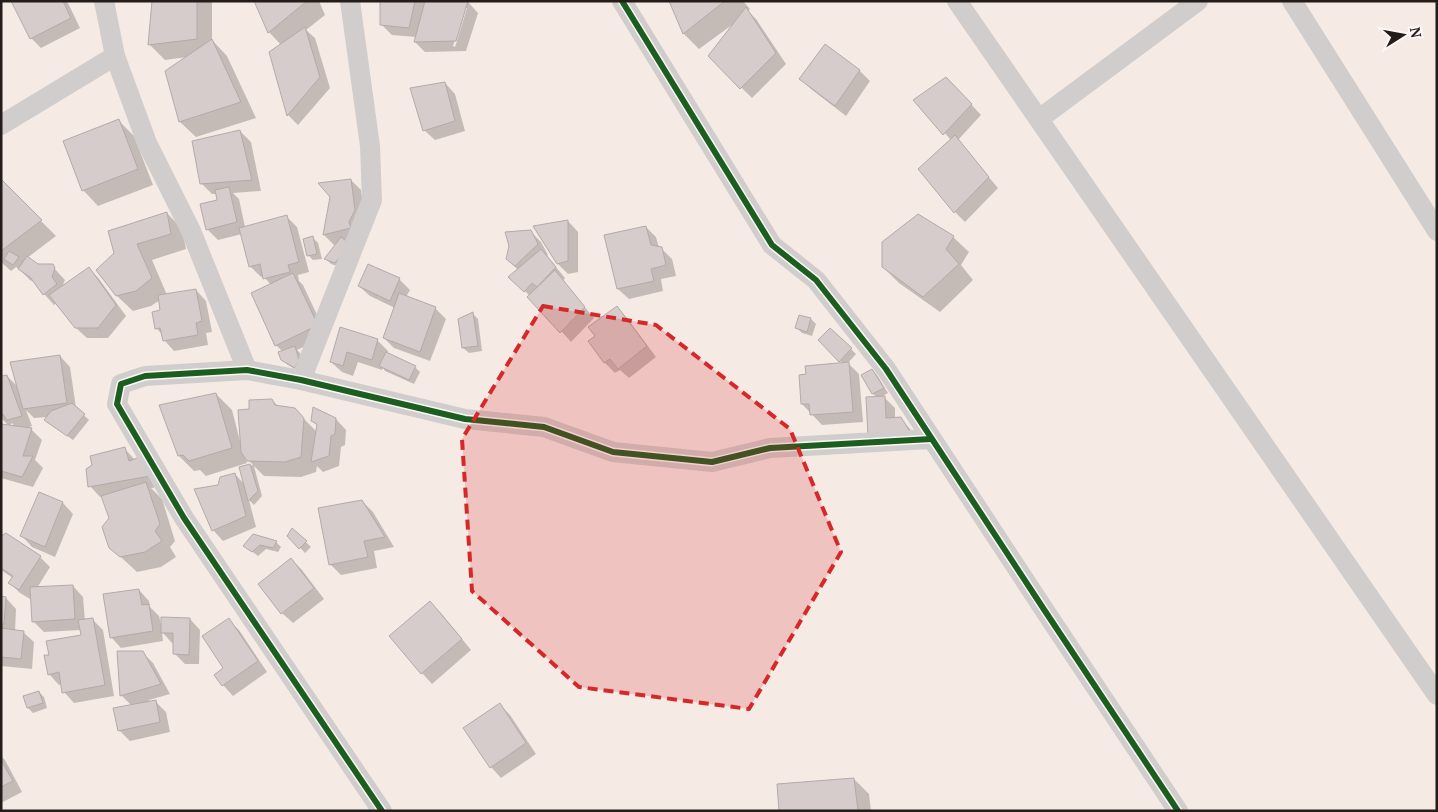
<svg xmlns="http://www.w3.org/2000/svg" width="1438" height="812" viewBox="0 0 1438 812" font-family="'PT Serif',serif">
<rect width="100%" height="100%" fill="#f6eae5"/>
<!-- shadow -->
<g fill="#0003" fill-rule="evenodd">
<polygon points="12,1 67,1 80,28 41,48 31,38"/>
<polygon points="153,1 212,1 212,40 227,56 256,118 196,137 180,122 167,72 187,57 165,60 150,45"/>
<polygon points="255,1 319,1 325,15 306,30 315,38 330,88 298,125 288,115 281,45 269,32"/>
<path d="M 381,1 L 468,2 L 478,13 L 466,51 L 425,52 L 415,42 L 416,37 L 392,35 L 381,24 ZM 465,8 L 467,8 L 455,47 L 453,46 Z"/>
<polygon points="670,1 743,1 750,9 748,11 756,19 786,64 752,98 709,56 736,22 699,49 684,34"/>
<polygon points="826,45 860,71 870,81 846,116 811,89 801,79"/>
<polygon points="445,83 455,94 465,131 435,140 424,130"/>
<polygon points="957,89 981,115 958,140 998,188 965,222 955,212 951,140 915,100"/>
<polygon points="119,121 134,136 153,185 98,206 83,190"/>
<polygon points="240,131 251,142 261,191 233,193 239,199 245,227 287,217 297,227 309,272 298,275 299,281 303,285 327,336 297,350 300,353 304,366 300,372 288,365 282,360 283,352 276,345 271,285 265,278 264,276 261,277 250,266 242,234 218,240 207,229 218,201 217,194 212,194 202,184"/>
<polygon points="351,180 361,190 365,221 340,267 331,264 326,259 338,244 334,245 324,235"/>
<polygon points="1,181 56,236 27,258 38,265 52,266 65,280 62,287 89,268 99,279 126,316 108,338 87,338 76,328 57,303 54,305 44,294 36,283 30,280 19,269 16,267 11,271 1,262"/>
<polygon points="167,213 182,229 186,249 152,260 167,295 196,290 206,301 212,332 206,333 208,345 174,351 164,340 163,335 156,328 162,311 160,300 151,306 133,311 117,296 97,270"/>
<polygon points="568,221 578,232 578,272 568,274 558,264"/>
<polygon points="646,227 656,237 659,248 661,248 672,259 676,276 661,279 663,291 629,299 618,289 606,236"/>
<polygon points="530,231 541,242 548,255 547,256 565,278 563,281 594,318 571,342 530,296 510,277 518,270 507,259"/>
<polygon points="953,237 969,252 961,265 973,280 940,312 899,283 883,267"/>
<polygon points="313,238 318,243 322,259 313,260 308,255"/>
<polygon points="399,279 410,290 406,297 435,308 446,319 430,361 394,348 384,338 395,308 370,296 359,286"/>
<polygon points="617,307 627,318 656,357 629,378 620,370 615,373 605,363 589,341 596,336"/>
<polygon points="473,314 478,319 482,351 469,353 463,348"/>
<polygon points="800,316 811,319 816,324 812,336 802,333 797,328"/>
<polygon points="341,329 377,340 388,351 387,354 415,367 420,372 414,384 385,371 383,368 382,370 358,362 353,376 342,372 331,362"/>
<polygon points="820,340 851,349 856,354 848,363 859,374 863,422 822,425 802,404 843,364"/>
<polygon points="60,356 70,367 76,408 89,420 73,440 51,425 46,420 48,417 34,418 26,410 32,426 24,429 32,430 42,440 35,460 43,468 33,487 1,478 1,426 16,428 12,423 9,426 1,418 1,397 7,376 18,387"/>
<polygon points="872,370 877,375 888,393 883,396 895,408 895,419 901,419 911,430 921,445 880,447 878,398 873,394 863,376"/>
<polygon points="216,394 232,410 240,441 250,410 272,400 278,406 294,409 317,432 318,426 312,421 336,419 346,430 345,445 341,447 339,466 323,472 317,466 316,472 301,477 264,476 254,466 262,496 254,505 249,500 256,527 223,541 213,530 219,486 235,474 245,485 241,468 253,465 244,455 247,463 206,476 200,470 194,471 179,456"/>
<polygon points="124,448 135,460 165,486 151,488 162,499 175,541 170,547 176,557 161,567 137,572 110,547 110,519 102,496 100,497 90,486"/>
<polygon points="40,494 63,503 73,514 55,557 32,547 22,536"/>
<polygon points="362,501 373,512 394,547 374,551 377,568 341,575 330,564"/>
<polygon points="292,529 311,547 305,553 288,535"/>
<polygon points="1,537 40,557 50,567 37,588 73,586 83,597 85,621 92,619 103,630 114,696 74,703 64,692 62,684 59,685 49,674 50,656 82,636 81,630 44,632 33,621 32,596 30,599 20,593 10,583 13,578 1,570"/>
<polygon points="276,542 281,547 278,552 266,549 258,556 245,546"/>
<polygon points="291,559 302,570 324,599 293,623 282,613"/>
<polygon points="139,590 149,601 150,607 159,616 161,624 190,619 200,630 199,664 185,664 174,653 174,643 172,643 162,632 163,641 121,648 111,637"/>
<polygon points="1,598 6,598 16,609 15,631 23,632 34,642 32,669 1,666"/>
<polygon points="430,603 441,613 471,650 432,684 422,673"/>
<polygon points="228,620 239,630 267,672 233,696 223,685"/>
<polygon points="142,652 153,663 170,694 149,700 150,702 155,701 166,712 170,732 130,741 119,730 132,706 121,695"/>
<polygon points="39,692 44,697 47,708 33,713 28,708"/>
<polygon points="500,705 510,715 536,754 501,778 491,767"/>
<polygon points="1,756 5,760 22,792 1,803"/>
<polygon points="854,779 869,794 871,811 780,811"/>
</g>
<!-- building -->
<g fill="#d6cccb" stroke="#b4aaa8">
<polygon points="11,1 63,1 71,18 30,39"/>
<polygon points="152,1 197,1 197,39 148,45"/>
<polygon points="254,1 307,1 268,33"/>
<polygon points="380,1 415,1 409,28 380,25"/>
<polygon points="425,1 468,1 456,41 414,42"/>
<polygon points="669,1 725,1 683,34"/>
<polygon points="746,7 776,53 740,89 708,56"/>
<polygon points="305,27 320,77 287,116 269,52"/>
<polygon points="212,39 241,102 179,122 165,71"/>
<polygon points="825,44 860,70 835,106 799,79"/>
<polygon points="946,77 972,104 943,135 913,100"/>
<polygon points="445,82 455,121 423,131 410,88"/>
<polygon points="119,119 138,169 82,191 63,141"/>
<polygon points="240,130 252,180 200,184 192,141"/>
<polygon points="955,135 989,177 954,213 918,169"/>
<polygon points="1,179 42,220 1,251"/>
<polygon points="351,179 355,210 349,222 351,228 323,235 330,197 318,183"/>
<polygon points="229,187 237,222 206,230 200,204 217,200 215,190"/>
<polygon points="167,212 171,234 137,244 152,278 136,291 116,296 96,270 114,253 108,231"/>
<polygon points="918,214 954,236 946,249 959,264 923,297 882,267 882,242"/>
<polygon points="287,215 299,262 288,265 290,272 263,279 260,264 249,267 239,228"/>
<polygon points="568,220 568,261 557,264 533,226"/>
<polygon points="646,226 651,245 662,247 666,265 651,269 654,281 617,289 604,235"/>
<polygon points="531,230 538,244 515,266 506,259 509,246 505,232"/>
<polygon points="313,236 317,254 307,256 303,239"/>
<polygon points="341,237 350,244 335,263 324,259"/>
<polygon points="541,249 556,267 537,287 532,283 524,292 508,277"/>
<polygon points="9,251 19,257 13,265 4,259"/>
<polygon points="27,256 38,264 53,264 55,268 52,277 57,284 43,295 30,277 18,269"/>
<polygon points="368,264 400,278 390,301 358,286"/>
<polygon points="89,267 116,305 98,328 75,328 49,295"/>
<polygon points="555,270 585,307 560,333 527,297"/>
<polygon points="293,273 318,325 275,346 251,293"/>
<polygon points="196,289 202,321 196,323 198,335 163,341 160,328 155,329 152,312 160,310 158,295"/>
<polygon points="399,293 436,307 420,352 383,338"/>
<polygon points="617,306 647,346 618,369 610,359 604,363 588,341 595,336 588,327"/>
<polygon points="473,312 478,346 462,348 458,319"/>
<polygon points="799,315 811,318 807,332 795,328"/>
<polygon points="340,327 378,339 372,360 347,352 343,366 330,362"/>
<polygon points="830,328 852,348 839,362 818,340"/>
<polygon points="295,346 299,360 295,368 281,360 278,352"/>
<polygon points="386,352 416,366 409,380 379,366"/>
<polygon points="60,355 67,403 23,409 10,362"/>
<polygon points="849,362 853,412 810,415 809,404 801,404 799,375 806,374 805,366"/>
<polygon points="872,369 884,388 872,394 861,375"/>
<polygon points="7,375 22,416 7,420 2,413 1,414 1,376"/>
<polygon points="216,393 232,448 189,461 183,455 178,456 159,405"/>
<polygon points="885,396 886,418 901,417 912,435 868,437 866,397"/>
<polygon points="272,399 275,405 295,408 304,418 301,457 285,462 247,461 241,452 238,410 249,409 249,400"/>
<polygon points="72,403 85,414 67,436 44,420 51,411"/>
<polygon points="313,407 336,418 335,434 331,436 329,456 311,462 317,424 311,421"/>
<polygon points="1,424 32,428 23,456 33,456 22,477 1,471"/>
<polygon points="125,447 129,461 143,456 156,475 88,487 86,469 92,465 90,456"/>
<polygon points="250,464 258,491 248,501 239,467"/>
<polygon points="235,473 246,516 212,531 194,489 218,485 220,477"/>
<polygon points="146,482 160,524 155,531 162,541 145,552 120,557 109,548 102,527 109,518 101,496"/>
<polygon points="39,492 63,502 45,547 20,536"/>
<polygon points="362,500 385,537 364,541 368,557 329,565 318,508"/>
<polygon points="292,528 307,541 299,549 287,536"/>
<polygon points="6,533 41,556 19,590 8,583 13,576 1,568 1,536"/>
<polygon points="253,534 277,541 273,548 260,545 252,552 243,546"/>
<polygon points="291,558 314,588 281,614 258,584"/>
<polygon points="73,585 75,619 32,622 30,587"/>
<polygon points="139,589 142,605 149,604 153,631 110,638 103,594"/>
<polygon points="1,596 6,597 4,624 1,624"/>
<polygon points="430,601 462,639 421,674 389,636"/>
<polygon points="161,617 190,618 189,655 173,654 173,633 161,633"/>
<polygon points="93,618 105,685 62,693 59,672 48,675 44,655 49,655 46,641 81,635 78,620"/>
<polygon points="229,618 258,661 222,686 214,675 223,668 202,636"/>
<polygon points="1,628 24,631 21,659 1,657"/>
<polygon points="117,651 143,651 161,684 120,696"/>
<polygon points="39,691 43,703 27,708 23,696"/>
<polygon points="156,700 160,722 118,731 113,708"/>
<polygon points="500,703 526,743 490,768 463,728"/>
<polygon points="1,760 13,781 1,787"/>
<polygon points="854,778 858,811 779,811 777,784"/>
</g>
<g fill="none" stroke-linecap="round" stroke-linejoin="round">
<!-- street -->
<g stroke="#d0cdcc" stroke-width="20">
<polyline points="622,1 772,245 816,280 886,369 1045,611 1178,811"/>
<polyline points="957,1 1437,695"/>
<polyline points="1292,1 1437,231"/>
<polyline points="115,56 147,143 191,231 247,370"/>
<polyline points="1039,119 1198,1"/>
<polyline points="1,125 115,56 104,1"/>
<polyline points="301,380 372,200 370,146 350,1"/>
<polyline points="382,811 184,518 117,404 121,384 145,376 247,370 301,380 465,419 544,427 613,452 712,462 770,448 931,439"/>
</g>
<!-- cycleway casing -->
<g stroke="#fdf8f7" stroke-width="9">
<g id="cycleway">
<polyline points="622,1 772,245 816,280 886,369 1045,611 1178,811"/>
<polyline points="382,811 184,518 117,404 121,384 145,376 247,370 301,380 465,419 544,427 613,452 712,462 770,448 931,439"/>
</g>
</g>
<!-- cycleway -->
<use href="#cycleway" stroke="#1b5e20" stroke-width="6"/>
</g>
<!-- marked area -->
<path fill="#d62828" fill-opacity="0.2" stroke="#d62828" stroke-width="4" stroke-dasharray="10 6" stroke-linejoin="round" d="M 543,306 L 656,325 L 790,429 L 841,552 L 749,709 L 579,687 L 472,591 L 462,439 Z"/>
<!-- border -->
<rect width="1438" height="812" fill="none" stroke="#231c19" stroke-width="5"/>
<!-- north arrow -->
<g transform="translate(1403 35) rotate(79)" stroke="#fdf8f7" stroke-width="4" paint-order="stroke">
<path d="M0-4L9 19L0 12L-9 19Z" fill="#231c19"/>
<text y="-8" font-size="14" font-weight="bold" text-anchor="middle" fill="#231c19">N</text>
</g>
</svg>
